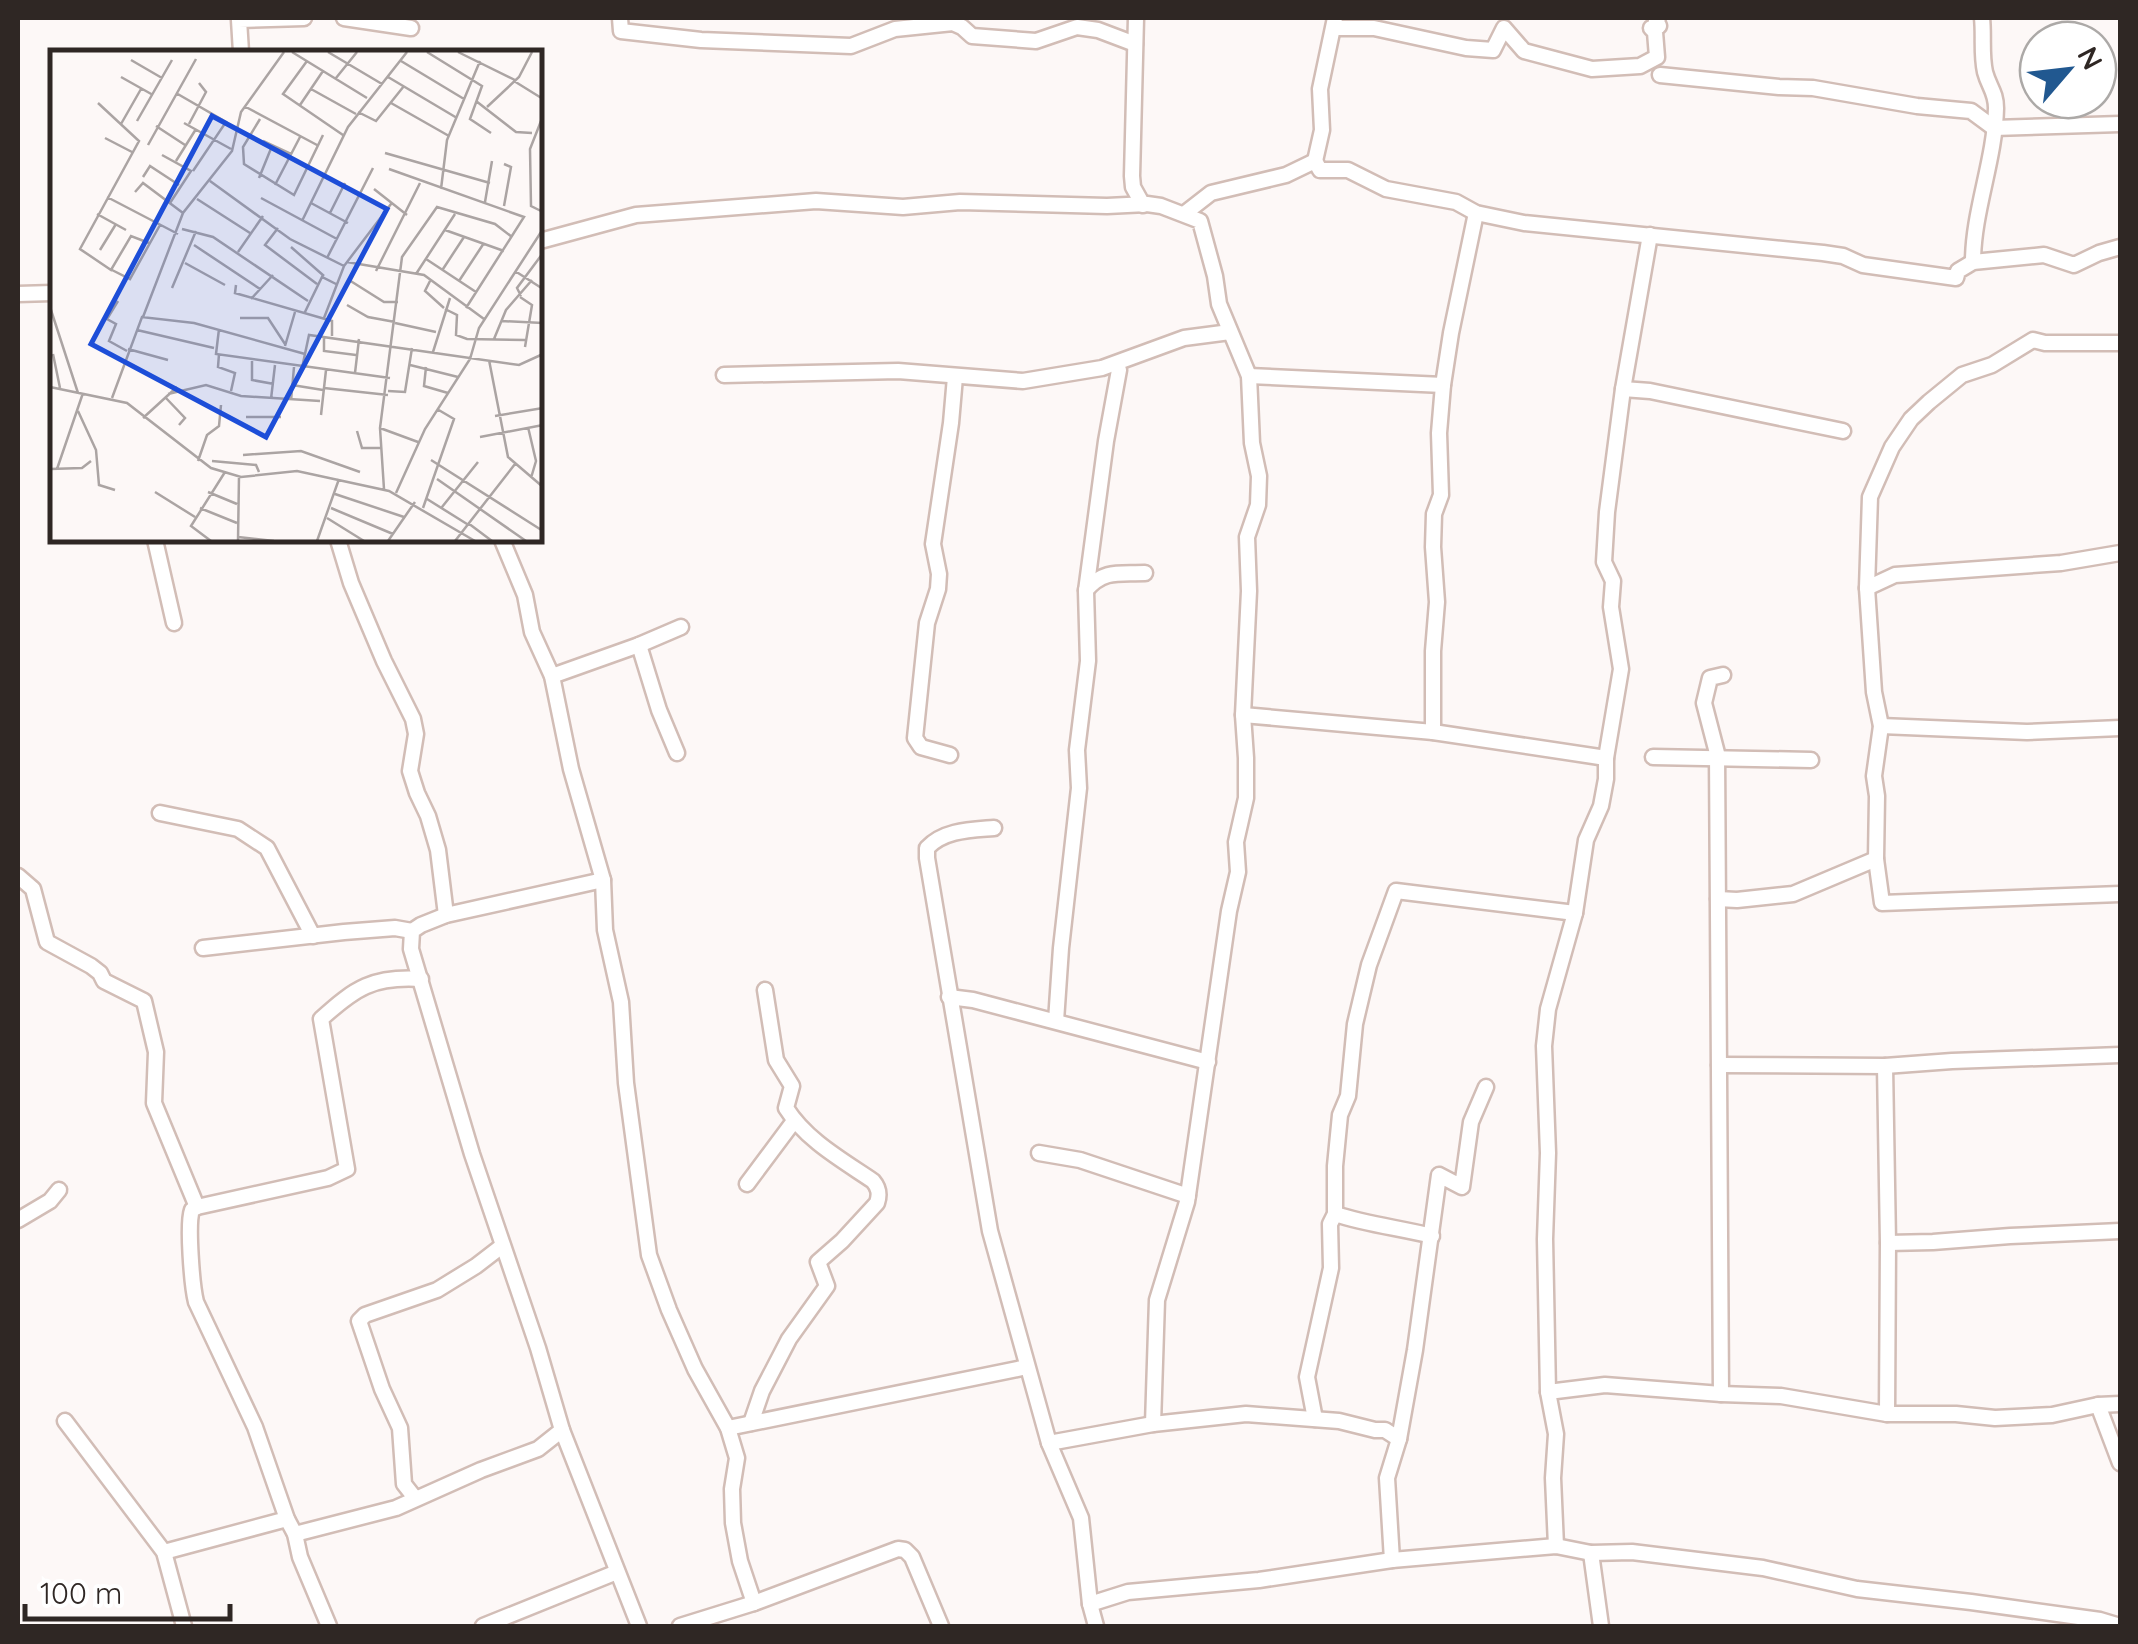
<svg xmlns="http://www.w3.org/2000/svg" width="2138" height="1644" viewBox="0 0 2138 1644" font-family="Quicksand,sans-serif">
<rect width="100%" height="100%" fill="#fdf8f7"/>
<g fill="none" stroke-linecap="round" stroke-linejoin="round">
<!-- minor casing -->
<g stroke="#d2bdb6" stroke-width="19">
<g id="minor">
<polyline points="344,18 411,28"/>
<polyline points="620,18 621,31 701,40 851,46 895,29 953,23 962,27 972,36 1036,41 1077,27 1098,30 1135,44"/>
<polyline points="1136,18 1132,176 1133,187 1143,205"/>
<polyline points="1334,28 1374,28 1466,48 1493,50 1504,28 1524,51 1592,69 1640,66 1657,57 1655,32 1651,28 1659,26 1656,20 1658,18"/>
<polyline points="241,52 239,20 304,18"/>
<polyline points="1660,75 1779,87 1813,88 1917,106 1971,111 1994,128 2120,124"/>
<polyline points="1315,161 1320,170 1348,170 1386,189 1456,202 1476,213 1524,223 1823,253 1843,256 1863,265 1956,278 1958,271 1973,262 2044,255 2074,265 2099,253 2120,247"/>
<polyline points="1315,161 1322,130 1320,89 1335,18"/>
<polyline points="1184,214 1211,193 1286,175 1315,161"/>
<polyline points="540,241 636,215 816,201 903,207 960,202 1107,206 1147,204 1161,206 1200,221 1215,276 1219,304 1249,376 1252,443 1259,476 1258,505 1247,537 1249,591 1243,715 1246,758 1246,798 1236,842 1238,872 1229,911 1187,1202 1157,1300 1153,1424"/>
<path d="M 1973,262 C 1973,211 1995,160 1996,108 C 1996,92 1989,87 1985,72 C 1981,54 1984,35 1982,18"/>
<polyline points="18,294 52,293"/>
<polyline points="2120,343 2045,343 2033,340 1992,365 1962,375 1929,402 1911,419 1892,447 1870,497 1867,588 1874,692 1881,726 1874,776 1877,796 1876,859 1882,903 2120,894"/>
<polyline points="724,375 898,371 1023,381 1102,368 1184,338 1230,332"/>
<polyline points="1249,376 1443,385"/>
<polyline points="1623,389 1650,391 1843,431"/>
<polyline points="155,540 174,623"/>
<polyline points="338,540 351,583 384,661 413,719 416,734 410,771 417,793 428,816 438,850 446,915"/>
<polyline points="502,540 525,595 532,632 552,676 571,769 603,880 605,930 621,1002 626,1083 649,1255 669,1310 695,1369 728,1428 737,1458 732,1489 733,1523 740,1561 754,1603"/>
<polyline points="1867,588 1895,575 2061,563 2120,553"/>
<path d="M 1086,590 C 1104,569 1120,574 1145,573"/>
<polyline points="639,645 659,710 677,753"/>
<polyline points="552,676 639,645 681,627"/>
<polyline points="1243,715 1433,732 1606,758"/>
<polyline points="1881,726 2027,732 2120,728"/>
<polyline points="1433,732 1433,651 1437,602 1433,547 1434,514 1441,495 1439,433 1443,385 1451,333 1476,213"/>
<polyline points="950,755 921,747 915,738 927,623 938,589 939,574 933,544 951,423 955,377"/>
<polyline points="1653,757 1811,760"/>
<polyline points="160,813 238,829 267,848 313,936"/>
<path d="M 994,828 C 970,830 944,830 927,848 L 927,858 L 990,1231 L 1049,1443 L 1081,1518 L 1090,1604 L 1096,1626"/>
<polyline points="18,876 33,889 47,942 91,966 100,973 104,981 144,1001 156,1052 154,1103 197,1207"/>
<polyline points="603,880 446,915 421,925 412,931 411,949 472,1154 538,1348 562,1430 639,1626"/>
<polyline points="1718,899 1737,900 1793,894 1876,859"/>
<polyline points="203,948 344,932 395,928 412,931"/>
<polyline points="949,997 973,1000 1208,1062"/>
<polyline points="1056,1021 1061,948 1079,788 1077,750 1088,661 1086,591 1106,441 1119,370"/>
<polyline points="1719,1065 1885,1066 1952,1061 2120,1055"/>
<polyline points="1885,1066 1888,1243 1887,1414"/>
<polyline points="1039,1153 1080,1160 1188,1196"/>
<polyline points="747,1184 794,1121"/>
<path d="M 1335,1214 C 1366,1224 1399,1228 1432,1236"/>
<polyline points="18,1220 50,1201 59,1190"/>
<polyline points="1888,1243 1933,1242 2010,1236 2120,1231"/>
<polyline points="1548,1392 1605,1385 1721,1394 1781,1396 1887,1414 1956,1414 1995,1418 2052,1415 2098,1405 2120,1404"/>
<polyline points="1721,1394 1717,753 1704,703 1710,678 1723,675"/>
<polyline points="2098,1405 2120,1463"/>
<polyline points="1315,1419 1307,1377 1331,1268 1330,1224 1335,1214 1335,1166 1340,1115 1348,1096 1355,1024 1369,965 1396,891 1575,913"/>
<polyline points="65,1421 164,1552 184,1626"/>
<path d="M 751,1423 L 762,1391 L 789,1339 L 827,1286 L 818,1262 L 842,1241 L 877,1203 C 880,1194 879,1188 873,1181 C 842,1160 806,1140 786,1108 L 792,1086 L 776,1060 L 765,990"/>
<polyline points="728,1428 1027,1367"/>
<polyline points="1399,1439 1415,1350 1439,1175 1462,1187 1471,1122 1486,1087"/>
<polyline points="1049,1443 1153,1424 1246,1414 1339,1421 1375,1430 1385,1430 1399,1439 1387,1478 1392,1560"/>
<polyline points="415,1498 404,1484 400,1428 382,1389 359,1321 365,1315 437,1290 476,1266 502,1246"/>
<polyline points="295,1534 396,1508 481,1470 538,1449 562,1430"/>
<polyline points="1556,1546 1553,1478 1556,1434 1548,1392 1545,1239 1548,1153 1544,1046 1548,1009 1575,913 1586,840 1601,806 1606,779 1606,758 1621,669 1611,607 1613,581 1604,562 1607,512 1623,389 1650,235"/>
<polyline points="164,1552 287,1519"/>
<polyline points="1591,1553 1601,1626"/>
<polyline points="1090,1604 1128,1592 1259,1580 1392,1560 1556,1546 1591,1553 1632,1552 1763,1568 1857,1589 1971,1602 2100,1620 2120,1626"/>
<path d="M 329,1626 L 300,1557 L 295,1534 L 287,1519 L 255,1427 L 196,1302 C 192,1286 187,1224 192,1210 L 197,1207 L 328,1178 L 347,1169 L 321,1019 C 355,988 373,976 421,979"/>
<polyline points="483,1626 617,1572"/>
<polyline points="680,1626 754,1603 898,1549 905,1550 912,1557 941,1626"/>
</g>
</g>
<!-- minor -->
<use href="#minor" stroke="#fff" stroke-width="14"/>
</g>
<!-- overview -->
<g transform="translate(50 50)">
<rect width="492" height="492" fill="#fdf8f7"/>
<path fill="none" stroke="#aba4a3" stroke-width="2.5" d="M 242,2 L 317,48M 278,2 L 332,34M 377,2 L 432,36 L 420,69 L 441,83M 408,2 L 465,30M 81,10 L 112,28M 257,11 L 233,44 L 293,85M 351,11 L 414,49M 71,27 L 103,45M 338,27 L 407,68M 286,28 L 307,2M 464,31 L 493,49M 261,39 L 306,64M 126,43 L 176,72 L 143,121M 426,51 L 466,82 L 482,83M 48,53 L 89,91 L 30,199 L 61,220 L 81,186 L 99,193M 341,53 L 399,86M 250,55 L 273,21M 194,56 L 267,95M 437,57 L 469,27 L 482,2M 308,62 L 326,71 L 354,36M 493,66 L 480,99 L 481,156 L 493,162M 210,69 L 193,97 L 194,114 L 244,145 L 273,85M 87,71 L 122,10M 134,73 L 181,99M 71,74 L 91,39M 139,74 L 156,42 L 149,33M 106,76 L 135,95M 55,88 L 82,102M 213,91 L 241,104M 98,95 L 146,9M 335,103 L 440,133M 112,105 L 141,121 L 120,153M 126,111 L 146,79M 454,114 L 461,117 L 454,156M 339,119 L 474,167 L 416,258M 93,127 L 100,116 L 129,135M 209,128 L 222,96M 160,131 L 240,189 L 294,216M 225,135 L 250,87M 324,139 L 357,165M 391,139 L 397,90 L 430,11M 85,142 L 93,133 L 133,163M 57,147 L 128,184M 211,148 L 287,189M 147,149 L 200,183M 435,152 L 442,111M 261,153 L 298,173M 280,163 L 295,133M 47,164 L 76,180M 252,171 L 298,77 L 357,2M 228,178 L 215,195 L 267,234M 132,179 L 163,187 L 258,251M 395,180 L 454,201M 144,195 L 210,239M 241,197 L 274,226M 50,200 L 66,174M 188,202 L 213,166M 277,208 L 323,118M 376,209 L 426,242M 297,212 L 374,225 L 434,269M 135,213 L 175,235M 393,219 L 414,187M 62,220 L 80,229 L 110,175M 326,221 L 370,133M 465,221 L 493,239M 366,224 L 405,164M 299,230 L 334,252 L 348,252M 380,231 L 375,241 L 394,258M 409,231 L 434,193M 186,235 L 185,243 L 282,271 L 282,286M 122,238 L 146,181M 471,246 L 467,238 L 493,203M 470,247 L 482,255 L 475,297M 201,249 L 223,225M 68,251 L 57,269 L 66,274 L 59,291 L 77,301M 297,255 L 318,267 L 345,272M 0,257 L 28,343M 395,259 L 407,265 L 406,285 L 417,289 L 475,290M 254,264 L 272,227 L 286,234M 93,267 L 133,163 L 182,101 L 191,62 L 234,2M 190,268 L 218,268 L 235,294M 274,268 L 294,216 L 341,154M 451,271 L 493,273M 345,273 L 386,282M 169,279 L 166,304 L 340,328M 87,280 L 164,298M 274,286 L 274,301 L 306,305M 444,289 L 456,260 L 482,230M 235,296 L 245,262M 78,299 L 118,310M 383,302 L 400,248M 3,304 L 10,338M 169,304 L 168,317 L 185,323 L 181,341M 439,310 L 458,407 L 493,437M 202,311 L 202,330 L 224,334M 360,315 L 408,327M 376,317 L 374,336 L 398,343M 252,318 L 259,285 L 469,315 L 493,304M 305,323 L 309,289M 242,335 L 273,340M 0,337 L 77,353 L 161,418 L 191,427 L 247,421 L 339,441 L 425,491M 274,338 L 338,345M 338,341 L 355,342 L 362,298M 118,344 L 156,335 L 191,346 L 270,351M 115,347 L 135,368 L 129,375M 62,348 L 92,267 L 144,273 L 255,304M 221,349 L 225,315M 241,351 L 244,317M 28,361 L 46,400 L 49,435 L 65,440M 271,365 L 276,320M 445,366 L 493,358M 196,367 L 231,367M 93,368 L 127,337M 478,377 L 486,411 L 481,428M 330,378 L 368,392M 307,381 L 312,398 L 331,398M 430,387 L 493,375M 193,405 L 251,401 L 310,422M 381,410 L 493,481M 148,411 L 157,385 L 169,376 L 171,355M 162,411 L 206,415 L 209,422M 0,419 L 32,418 L 41,411M 7,419 L 33,343M 387,429 L 476,491M 334,439 L 330,378 L 352,207 L 387,157 L 445,174 L 462,187M 105,442 L 145,467M 158,442 L 187,454M 346,443 L 375,379 L 420,309 L 429,278 L 493,179M 285,444 L 354,467M 377,449 L 417,474M 392,457 L 428,412M 150,458 L 187,473M 281,458 L 343,484M 373,458 L 404,369 L 387,359M 277,468 L 314,491M 418,473 L 442,491M 188,487 L 224,491M 161,491 L 141,476 L 175,422M 188,491 L 189,426M 267,491 L 289,429M 338,491 L 365,452M 405,491 L 465,414"/>
<path fill="#1d4ed8" fill-opacity="0.15" stroke="#1d4ed8" stroke-width="5" d="M 162,66 L 337,159 L 216,387 L 41,294 Z"/>
<rect width="492" height="492" fill="none" stroke="#2f2724" stroke-width="5"/>
</g>
<!-- border -->
<rect width="2138" height="1644" fill="none" stroke="#2f2724" stroke-width="40"/>
<!-- north arrow -->
<g transform="translate(2068 70) rotate(62)"><circle r="48" fill="#ffffff" stroke="#aca9a7" stroke-width="2.5"/>
<path d="M0-8L18 38L0 25L-18 38Z" fill="#215890"/>
<text y="-15" font-size="28" font-weight="bold" text-anchor="middle" fill="#2f2724">N</text>
</g>
<!-- scale -->
<path d="M25 1604v15h205v-15" fill="none" stroke="#2f2724" stroke-width="5"/>
<text x="40" y="1604" font-size="30" fill="#2f2724" stroke="#ffffff" stroke-width="8" paint-order="stroke">100 m</text>
</svg>
